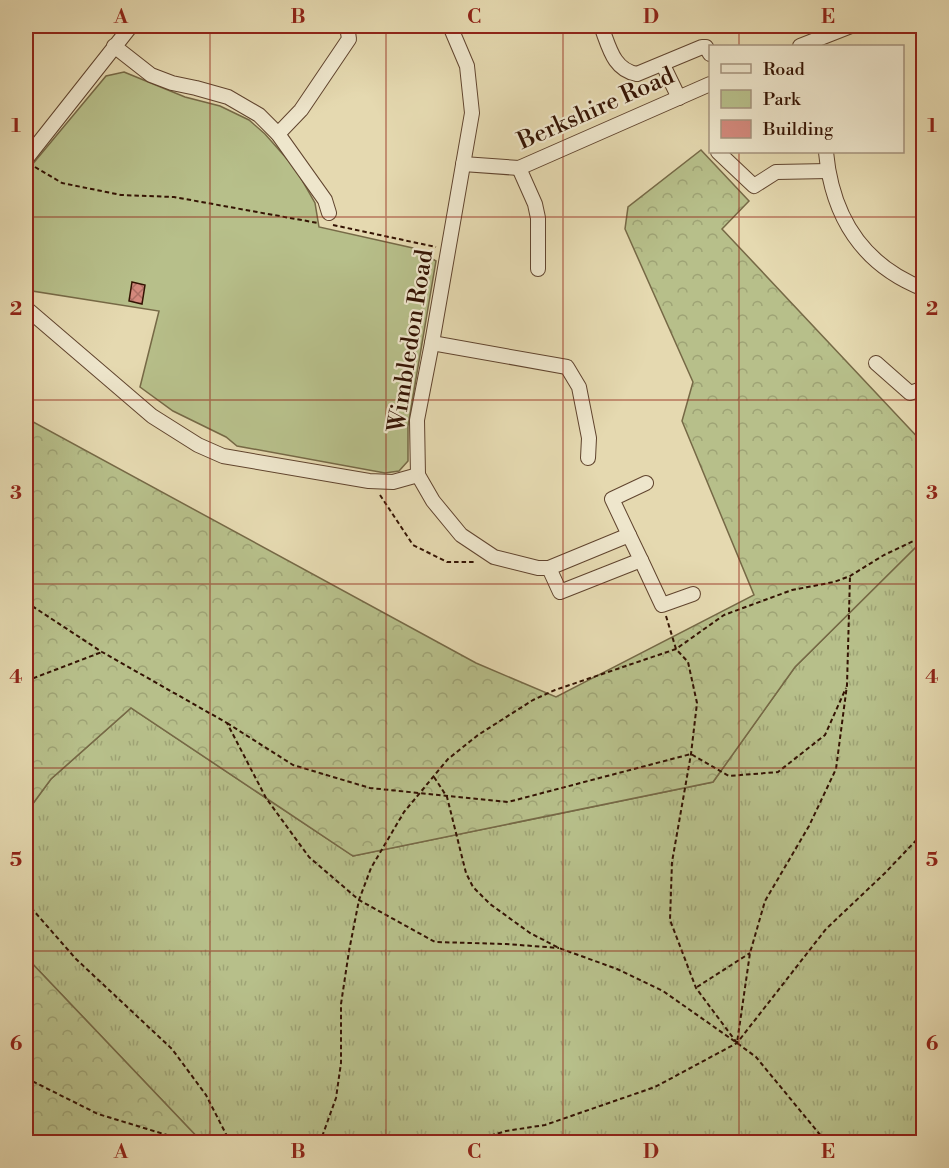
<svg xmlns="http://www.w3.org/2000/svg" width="949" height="1168" viewBox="0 0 949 1168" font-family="'Libre Bodoni',serif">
<defs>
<pattern id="grass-tufts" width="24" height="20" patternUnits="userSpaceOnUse" patternTransform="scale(1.5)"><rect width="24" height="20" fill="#b7bf8a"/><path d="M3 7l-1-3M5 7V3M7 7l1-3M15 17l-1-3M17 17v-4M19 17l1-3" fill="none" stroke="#9ea375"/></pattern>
<pattern id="forest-crowns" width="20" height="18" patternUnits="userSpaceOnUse" patternTransform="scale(1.5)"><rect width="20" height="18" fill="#b7bf8a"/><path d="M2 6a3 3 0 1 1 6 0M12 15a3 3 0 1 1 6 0" fill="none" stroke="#9ea375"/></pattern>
<pattern id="building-cross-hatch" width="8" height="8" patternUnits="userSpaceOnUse" patternTransform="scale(1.5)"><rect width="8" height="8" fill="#d4897d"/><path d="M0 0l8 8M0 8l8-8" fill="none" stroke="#ad6f64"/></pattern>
</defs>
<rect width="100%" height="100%" fill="#e5d9b0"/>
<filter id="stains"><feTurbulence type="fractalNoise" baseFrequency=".00333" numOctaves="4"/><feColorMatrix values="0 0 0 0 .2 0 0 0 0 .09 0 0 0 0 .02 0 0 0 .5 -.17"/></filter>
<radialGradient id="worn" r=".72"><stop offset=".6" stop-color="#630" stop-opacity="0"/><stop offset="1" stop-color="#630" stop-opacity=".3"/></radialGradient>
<!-- grass -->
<polygon fill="url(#grass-tufts)" stroke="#766946" stroke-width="1.5" points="923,540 923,1142 202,1142 26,957 26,813 51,779 131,708 353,856 713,782 795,667"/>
<!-- forest -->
<g fill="url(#forest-crowns)" stroke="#766946" stroke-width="1.5">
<polygon points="701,150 749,201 722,229 924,444 923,540 795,667 713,782 353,856 131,708 51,779 26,813 26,418 476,663 556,697 754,595 682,421 693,382 625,229 628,207"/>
<polygon points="26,957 202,1142 26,1142"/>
</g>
<!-- park -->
<polygon fill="#b7bf8a" stroke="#766946" stroke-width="1.5" points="124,72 185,97 220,106 249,120 265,134 295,168 315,203 319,227 413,248 436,261 408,426 408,461 399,471 385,473 237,446 226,437 173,411 140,387 159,311 26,290 26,172 106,76"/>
<!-- building -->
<polygon fill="url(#building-cross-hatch)" stroke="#341303" stroke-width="1.5" points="132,282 145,285 142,304 129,301"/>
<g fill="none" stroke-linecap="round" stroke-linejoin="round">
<!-- minor casing -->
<g stroke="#60442e" stroke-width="16">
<g id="minor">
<path d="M 601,26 C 609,46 613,70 637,74 L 702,47 L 706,47 L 710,54"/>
<polyline points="114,46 151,75 172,83 196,88 228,97 259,115 278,134 325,200 329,213"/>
<polyline points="800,46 851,26"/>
<polyline points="663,65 679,98"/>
<polyline points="278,134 301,110 349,39 347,26"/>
<polyline points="718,152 754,186 776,172 828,171"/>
<path d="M 826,152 C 832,216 862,265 924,289"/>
<polyline points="26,159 131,26"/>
<polyline points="463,164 519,168 710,84"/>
<polyline points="519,168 535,204 538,218 538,269"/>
<polyline points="26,308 152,416 198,445 223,456 369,481 393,482 418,475 417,420 432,343 472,113 467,66 450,26"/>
<polyline points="432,343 567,367 579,387 589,438 588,458"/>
<polyline points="876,363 910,393 924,388"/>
<polyline points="418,475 433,501 461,535 494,557 538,568 549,568 629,535 641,560 560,592 549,568"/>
<polyline points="629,535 612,499 646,483"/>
<polyline points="641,560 662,605 693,594"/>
</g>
</g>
<!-- path -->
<g stroke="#341303" stroke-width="2" stroke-dasharray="4.5 3" stroke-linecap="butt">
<polyline points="35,167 62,183 121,195 174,197 318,223"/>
<polyline points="333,225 436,247"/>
<polyline points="380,495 413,545 447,562 475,562"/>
<polyline points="26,602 102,652 227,723 266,798 309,857 359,900 435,942 506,944 559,948"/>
<polyline points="666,616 676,649 688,662 697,703 691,754 672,862 670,920 696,988 737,1043 750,953 765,901 809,826 836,769 847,685 850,576"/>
<polyline points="26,681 102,652"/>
<polyline points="227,723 293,765 370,788 508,802 691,754 729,776 778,772 825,735 846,688"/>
<polyline points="434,777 447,797 466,873 473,887 490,904 530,933 559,948 617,969 663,991 737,1043 756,1057 826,1142"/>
<polyline points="26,902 76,959 172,1049 206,1095 230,1142"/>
<polyline points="697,987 750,953"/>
<polyline points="26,1078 98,1114 190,1142"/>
<polyline points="317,1142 323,1134 336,1098 341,1063 341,1004 349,951 359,900 371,868 404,812 448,759 478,735 533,700 555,690 676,649 724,615 792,590 834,582 850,576 884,555 924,536"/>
<polyline points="469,1142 506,1131 545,1125 655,1087 737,1043 826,929 885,873 924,832"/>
</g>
<!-- minor -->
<use href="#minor" stroke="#eee6cc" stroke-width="14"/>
</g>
<!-- grid -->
<path fill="none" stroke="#8f2418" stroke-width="1.5" stroke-opacity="0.55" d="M 210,26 L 210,1142M 386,26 L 386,1142M 563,26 L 563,1142M 739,26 L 739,46M 739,152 L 739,1142M 26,217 L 924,217M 26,400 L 924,400M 26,584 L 924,584M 26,768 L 924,768M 26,951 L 924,951"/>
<g text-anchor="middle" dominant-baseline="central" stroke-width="4.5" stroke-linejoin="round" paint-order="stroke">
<!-- street labels -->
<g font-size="24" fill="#341303" stroke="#eee6cc">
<text transform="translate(596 109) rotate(-24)">Berkshire Road</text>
<text transform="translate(411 341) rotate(-81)">Wimbledon Road</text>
</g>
</g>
<!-- margin -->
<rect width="949" height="1168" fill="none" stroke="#e5d9b0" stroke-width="66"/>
<!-- legend -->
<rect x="709" y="45" width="195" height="108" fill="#eee6cc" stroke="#a4927c" stroke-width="1.5"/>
<rect x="721" y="64" width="30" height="9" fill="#eee6cc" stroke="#a4927c" stroke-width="1.5"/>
<text x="763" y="75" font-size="18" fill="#341303">Road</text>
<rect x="721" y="90" width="30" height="18" fill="#b7bf8a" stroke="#a4927c" stroke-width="1.5"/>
<text x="763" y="105" font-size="18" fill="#341303">Park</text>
<rect x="721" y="120" width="30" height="18" fill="#d4897d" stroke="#a4927c" stroke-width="1.5"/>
<text x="763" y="135" font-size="18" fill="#341303">Building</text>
<rect x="33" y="33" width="883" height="1102" fill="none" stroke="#8f2418" stroke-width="2"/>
<g font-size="20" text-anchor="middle" font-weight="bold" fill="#8f2418">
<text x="121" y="23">A</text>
<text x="298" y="23">B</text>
<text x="474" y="23">C</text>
<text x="651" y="23">D</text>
<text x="828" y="23">E</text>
<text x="16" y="132">1</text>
<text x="932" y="132">1</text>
<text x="16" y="315">2</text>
<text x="932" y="315">2</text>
<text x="16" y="499">3</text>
<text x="932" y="499">3</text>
<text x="16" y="683">4</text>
<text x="932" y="683">4</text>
<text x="16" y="866">5</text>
<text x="932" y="866">5</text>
<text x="16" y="1050">6</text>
<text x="932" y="1050">6</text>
<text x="121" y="1158">A</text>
<text x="298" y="1158">B</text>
<text x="474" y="1158">C</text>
<text x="651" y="1158">D</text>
<text x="828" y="1158">E</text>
</g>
<rect width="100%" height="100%" filter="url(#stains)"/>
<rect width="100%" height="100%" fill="url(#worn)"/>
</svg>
